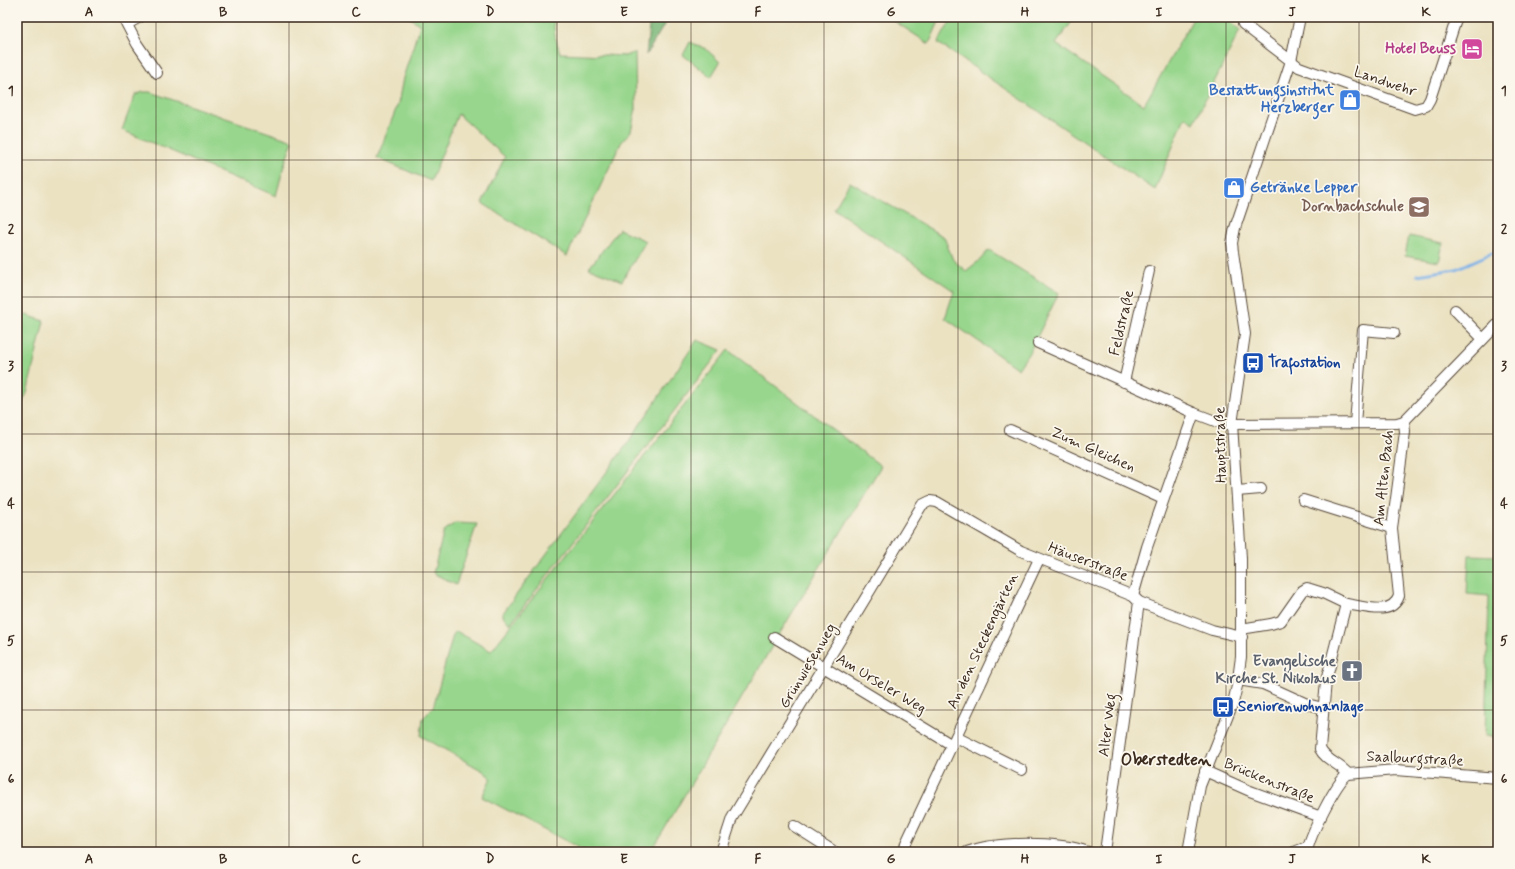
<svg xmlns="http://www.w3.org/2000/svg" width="1515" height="869" viewBox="0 0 1515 869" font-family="Mynerve,sans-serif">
<rect width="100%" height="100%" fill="#fbf7ec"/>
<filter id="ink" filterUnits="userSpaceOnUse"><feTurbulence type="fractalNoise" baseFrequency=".025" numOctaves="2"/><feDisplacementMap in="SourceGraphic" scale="8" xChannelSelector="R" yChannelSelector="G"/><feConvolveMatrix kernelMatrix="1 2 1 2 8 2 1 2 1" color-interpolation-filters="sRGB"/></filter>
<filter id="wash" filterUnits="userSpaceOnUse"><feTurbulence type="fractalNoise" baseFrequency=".012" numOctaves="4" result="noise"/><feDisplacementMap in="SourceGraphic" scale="16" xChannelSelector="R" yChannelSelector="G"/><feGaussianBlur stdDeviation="0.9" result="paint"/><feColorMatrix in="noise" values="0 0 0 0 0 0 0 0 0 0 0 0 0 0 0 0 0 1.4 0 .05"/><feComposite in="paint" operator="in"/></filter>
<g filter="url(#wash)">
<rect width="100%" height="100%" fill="#ebe2c2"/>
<!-- green -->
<g fill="#97d68c" stroke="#698055">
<polygon points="409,17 553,17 555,36 560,53 625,56 635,52 636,108 631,131 621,143 567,256 482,203 505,157 458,114 431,181 377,158 398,104 403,78 420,25"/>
<polygon points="888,17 941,17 929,44"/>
<polygon points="953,17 1075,17 1056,44 1144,105 1194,17 1224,17 1240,30 1194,123 1185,117 1155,190 938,43"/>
<polygon points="690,42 706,49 720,62 711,77 683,55"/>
<polygon points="143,92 150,92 293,141 284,165 276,196 122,130 135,95"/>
<polygon points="850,182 944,237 953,260 966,271 980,260 989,250 1059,293 1030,351 1018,369 945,318 954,291 834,209"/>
<polygon points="619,229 646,241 622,281 589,268"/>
<polygon points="1409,236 1443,243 1439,262 1405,256"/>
<polygon points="17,312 44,321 27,393 20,407 17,423"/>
<polygon points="697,340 721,350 510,624 503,616 503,613 625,447"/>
<polygon points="728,350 881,466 774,643 651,852 587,852 482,797 491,778 483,771 421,736 423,718 433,708 453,635 456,631 491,651"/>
<polygon points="455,523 477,524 456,585 433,573 444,531"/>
<polygon points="1469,555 1498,556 1498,737 1485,736 1489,596 1467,594"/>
</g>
<!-- forest -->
<polygon fill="#79b778" stroke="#5a704b" points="650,17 669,17 646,55"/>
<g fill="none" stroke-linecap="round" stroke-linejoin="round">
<!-- stream -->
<polyline stroke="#78b0e8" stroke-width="3" points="1417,275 1456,269 1492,253 1498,254"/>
</g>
</g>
<g filter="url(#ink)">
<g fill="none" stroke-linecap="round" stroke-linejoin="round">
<!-- minor casing -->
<g stroke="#554637" stroke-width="12">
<g id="minor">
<polyline points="123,17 137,44 157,73"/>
<polyline points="127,24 140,17"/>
<polyline points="1243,24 1299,67 1415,109 1426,106 1430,99 1457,17"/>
<polyline points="1455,310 1483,339"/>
<path d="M 1038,343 L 1194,413 L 1223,424 L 1397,423 L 1404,421 L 1405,432 L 1392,528 L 1399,596 C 1392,617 1363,606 1346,604 L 1326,681 L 1320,749 C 1326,761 1339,763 1348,774"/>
<polyline points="1124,382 1149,271"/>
<polyline points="1404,421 1498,324"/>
<polyline points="1355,423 1363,330 1394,333"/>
<polyline points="1010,430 1163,499"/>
<polyline points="1237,491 1261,489"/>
<polyline points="1303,500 1392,528"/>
<polyline points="1133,596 1147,547 1194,413"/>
<polyline points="1241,629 1271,624 1281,621 1302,591 1307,588 1323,593 1346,604"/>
<polyline points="774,637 952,745"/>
<polyline points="1238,680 1263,684 1307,704 1323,708"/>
<polyline points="956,737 1022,770"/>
<polyline points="1205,771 1250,791 1321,817"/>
<polyline points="794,826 835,852"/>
<polyline points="721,852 732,818 922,505 930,501 937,502 1021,551 1133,596 1139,602 1212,630 1242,637"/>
<polyline points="904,852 906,843 1039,559"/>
<path d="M 967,852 C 997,841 1058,841 1088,852"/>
<polyline points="1105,852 1139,602"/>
<polyline points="1188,852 1200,786 1233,703 1237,686 1241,657 1241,558 1232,424 1245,334 1233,252 1232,243 1235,228 1291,61 1300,17"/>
<polyline points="1294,852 1307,847"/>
<path d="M 1307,852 C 1309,837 1336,782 1348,774 L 1396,770 L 1498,778"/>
</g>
</g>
<!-- minor -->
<use href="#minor" stroke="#fff" stroke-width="10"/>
</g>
</g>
<!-- grid -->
<path fill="none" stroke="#3b2a1e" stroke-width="1" stroke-opacity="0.55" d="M 156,17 L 156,852M 289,17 L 289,852M 423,17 L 423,852M 557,17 L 557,852M 691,17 L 691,852M 824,17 L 824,852M 958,17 L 958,852M 1092,17 L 1092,852M 1226,17 L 1226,852M 1359,17 L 1359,852M 17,160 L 1498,160M 17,297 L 1498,297M 17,434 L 1498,434M 17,572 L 1498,572M 17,710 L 1498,710"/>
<!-- icons -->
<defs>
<g id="hotel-square" transform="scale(1.15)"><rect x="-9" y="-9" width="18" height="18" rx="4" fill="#d1479c" stroke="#fbf7ec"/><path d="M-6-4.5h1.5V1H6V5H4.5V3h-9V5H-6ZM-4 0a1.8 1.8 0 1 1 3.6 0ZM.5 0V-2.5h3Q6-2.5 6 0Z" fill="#fff"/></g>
<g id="shop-square" transform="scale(1.15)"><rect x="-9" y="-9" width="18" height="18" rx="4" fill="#3f7fe0" stroke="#fbf7ec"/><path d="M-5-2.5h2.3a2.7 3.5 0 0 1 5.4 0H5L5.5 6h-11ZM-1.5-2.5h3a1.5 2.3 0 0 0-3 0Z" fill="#fff"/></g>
<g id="school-square" transform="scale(1.15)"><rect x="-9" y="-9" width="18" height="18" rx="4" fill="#8d6e63" stroke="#fbf7ec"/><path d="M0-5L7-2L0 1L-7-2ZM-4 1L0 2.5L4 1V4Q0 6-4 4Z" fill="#fff"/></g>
<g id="bus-square" transform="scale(1.15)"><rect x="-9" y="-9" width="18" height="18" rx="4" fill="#1a4fb4" stroke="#fbf7ec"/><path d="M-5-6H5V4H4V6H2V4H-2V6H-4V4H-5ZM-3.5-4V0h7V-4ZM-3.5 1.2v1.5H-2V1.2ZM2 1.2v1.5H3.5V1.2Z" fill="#fff"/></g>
<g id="church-square" transform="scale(1.15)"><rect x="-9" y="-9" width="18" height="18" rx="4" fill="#6b7280" stroke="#fbf7ec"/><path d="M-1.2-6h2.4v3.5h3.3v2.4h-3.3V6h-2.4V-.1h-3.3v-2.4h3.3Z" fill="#fff"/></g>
</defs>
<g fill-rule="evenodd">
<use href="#hotel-square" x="1472" y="49"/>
<use href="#shop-square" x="1350" y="100"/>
<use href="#shop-square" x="1234" y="188"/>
<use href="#school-square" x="1419" y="207"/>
<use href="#bus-square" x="1253" y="363"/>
<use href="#church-square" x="1352" y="671"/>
<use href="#bus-square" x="1223" y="707"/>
</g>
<g text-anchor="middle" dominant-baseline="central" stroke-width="3.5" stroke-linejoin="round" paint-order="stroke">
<!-- hotel labels -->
<g font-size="15" font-weight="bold" fill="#b23c85" stroke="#fbf7ec" text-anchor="end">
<text x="1456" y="49">Hotel Beuss</text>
</g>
<!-- street labels -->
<g font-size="15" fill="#3b2a1e" stroke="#fbf7ec">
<text transform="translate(1385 82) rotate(19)">Landwehr</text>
<text transform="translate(1122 323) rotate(-77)">Feldstraße</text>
<text transform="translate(1221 445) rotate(-91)">Hauptstraße</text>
<text transform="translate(1093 450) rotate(24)">Zum Gleichen</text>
<text transform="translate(1384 478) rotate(-84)">Am Alten Bach</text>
<text transform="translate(1088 562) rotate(21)">Häuserstraße</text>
<text transform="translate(983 641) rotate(-65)">An den Steckengärten</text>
<text transform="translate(808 666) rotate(-59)">Grünwiesenweg</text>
<text transform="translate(881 684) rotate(31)">Am Urseler Weg</text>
<text transform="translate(1108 725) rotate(-83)">Alter Weg</text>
<text transform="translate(1415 759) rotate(3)">Saalburgstraße</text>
<text transform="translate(1269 781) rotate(22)">Brückenstraße</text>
</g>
<!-- shop labels -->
<g font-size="15" font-weight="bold" fill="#366cbe" stroke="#fbf7ec" text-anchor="end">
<text x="1334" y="91">Bestattungsinstitut<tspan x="1334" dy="17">Herzberger</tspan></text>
<text x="1250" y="188" text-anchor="start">Getränke Lepper</text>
</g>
<!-- education labels -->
<g font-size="15" font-weight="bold" fill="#785e54" stroke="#fbf7ec" text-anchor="end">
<text x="1404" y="207">Dornbachschule</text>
</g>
<!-- transit labels -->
<g font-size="15" font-weight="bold" fill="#164399" stroke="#fbf7ec" text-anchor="start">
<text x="1268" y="363">Trafostation</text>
<text x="1238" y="707">Seniorenwohnanlage</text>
</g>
<!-- worship labels -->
<g font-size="15" font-weight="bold" fill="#5b616d" stroke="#fbf7ec" text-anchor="end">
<text x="1336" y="662">Evangelische<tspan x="1336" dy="17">Kirche St. Nikolaus</tspan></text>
</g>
<!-- quarter labels -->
<g font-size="17" font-weight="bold" fill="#3b2a1e" stroke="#fbf7ec">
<text x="1166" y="760">Oberstedten</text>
</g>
</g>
<!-- margin -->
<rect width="1515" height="869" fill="none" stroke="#fbf7ec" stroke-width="44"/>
<rect x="22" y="22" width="1471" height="825" fill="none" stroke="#3b2a1e" stroke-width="1.5"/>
<g font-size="13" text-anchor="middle" font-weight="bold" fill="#3b2a1e">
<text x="89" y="16">A</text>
<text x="223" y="16">B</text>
<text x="356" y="16">C</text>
<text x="490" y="16">D</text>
<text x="624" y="16">E</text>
<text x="758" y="16">F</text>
<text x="891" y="16">G</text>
<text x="1025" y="16">H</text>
<text x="1159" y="16">I</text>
<text x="1292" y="16">J</text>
<text x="1426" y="16">K</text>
<text x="11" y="95">1</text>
<text x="1504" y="95">1</text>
<text x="11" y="233">2</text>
<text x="1504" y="233">2</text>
<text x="11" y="370">3</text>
<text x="1504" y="370">3</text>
<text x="11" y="508">4</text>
<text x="1504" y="508">4</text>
<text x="11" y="645">5</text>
<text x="1504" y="645">5</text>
<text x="11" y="783">6</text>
<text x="1504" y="783">6</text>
<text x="89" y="863">A</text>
<text x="223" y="863">B</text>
<text x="356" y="863">C</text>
<text x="490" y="863">D</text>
<text x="624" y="863">E</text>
<text x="758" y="863">F</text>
<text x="891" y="863">G</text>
<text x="1025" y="863">H</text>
<text x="1159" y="863">I</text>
<text x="1292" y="863">J</text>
<text x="1426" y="863">K</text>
</g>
</svg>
